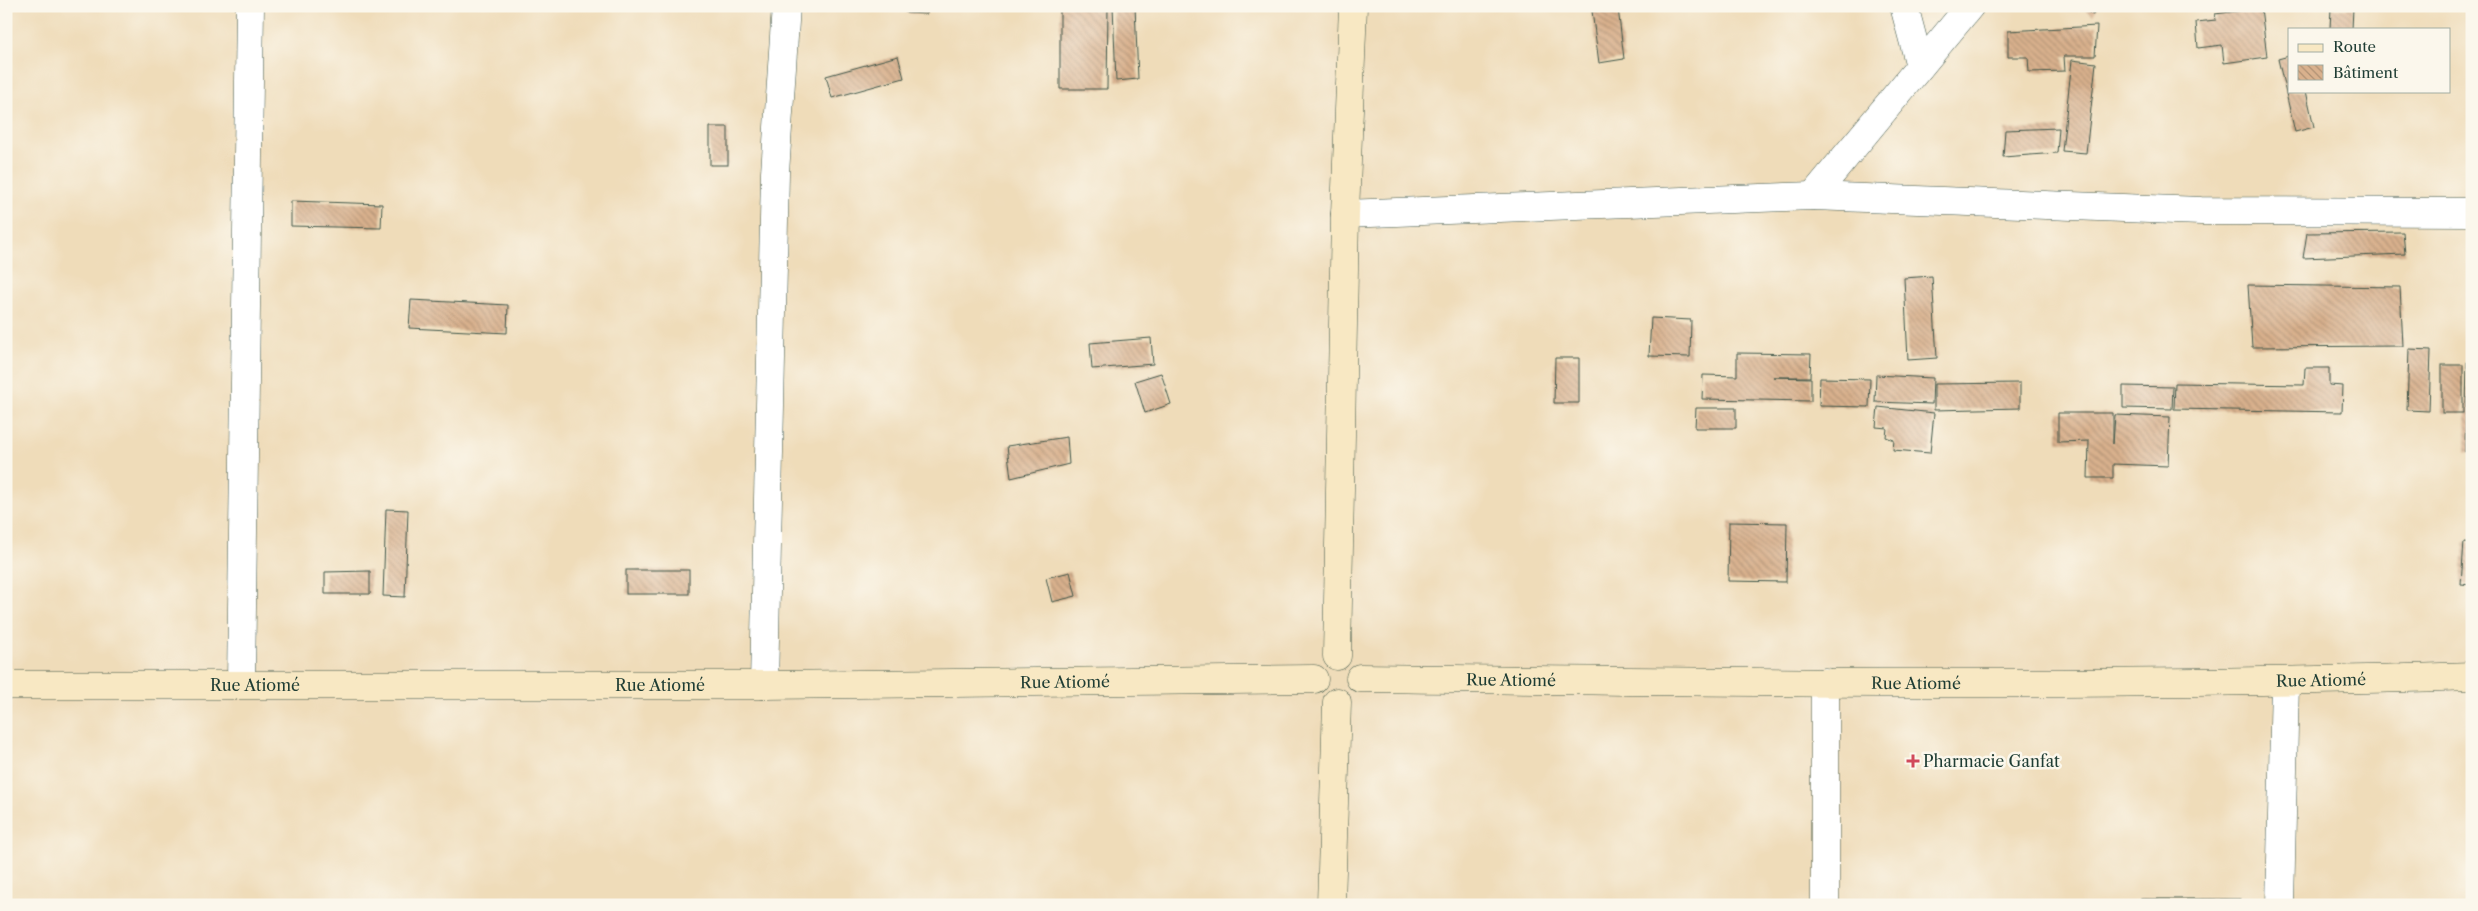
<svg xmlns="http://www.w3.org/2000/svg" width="2478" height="911" viewBox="0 0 2478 911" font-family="'Libre Caslon Text',serif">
<defs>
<pattern id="building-back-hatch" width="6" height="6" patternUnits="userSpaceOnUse" patternTransform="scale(1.25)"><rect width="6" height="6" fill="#d9b18d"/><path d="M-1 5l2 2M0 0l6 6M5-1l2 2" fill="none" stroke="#af9174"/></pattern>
</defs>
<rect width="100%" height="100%" fill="#fbf7ec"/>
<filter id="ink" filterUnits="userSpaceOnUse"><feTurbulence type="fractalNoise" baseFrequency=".02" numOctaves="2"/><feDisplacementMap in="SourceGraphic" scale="10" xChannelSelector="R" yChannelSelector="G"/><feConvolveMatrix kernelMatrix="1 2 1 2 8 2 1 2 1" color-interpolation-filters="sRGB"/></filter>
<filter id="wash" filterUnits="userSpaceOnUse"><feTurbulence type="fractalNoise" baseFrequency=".0096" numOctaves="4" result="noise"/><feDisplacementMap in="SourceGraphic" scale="20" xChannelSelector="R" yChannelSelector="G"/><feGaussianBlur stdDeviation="1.12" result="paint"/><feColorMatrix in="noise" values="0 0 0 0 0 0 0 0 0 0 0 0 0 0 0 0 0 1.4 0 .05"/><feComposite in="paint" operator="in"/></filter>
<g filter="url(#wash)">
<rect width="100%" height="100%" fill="#efdcb9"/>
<g id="blocks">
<!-- building -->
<g fill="url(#building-back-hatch)">
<polygon points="906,6 928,6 927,14 906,13"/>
<polygon points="1060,6 1108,6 1107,89 1060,89"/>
<polygon points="1113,6 1135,6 1138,79 1116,81"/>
<polygon points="2078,6 2099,6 2093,15"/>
<polygon points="1618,8 1624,59 1599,63 1592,11"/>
<polygon points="2261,8 2267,57 2224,63 2222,45 2198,48 2196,22 2216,20 2215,14"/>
<polygon points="2331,8 2353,8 2352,29 2330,29"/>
<polygon points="2097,26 2095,56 2064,56 2065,71 2029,72 2028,57 2008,57 2008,31"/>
<polygon points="898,56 904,78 832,98 826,76"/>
<polygon points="2289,56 2289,91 2306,91 2314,127 2295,132 2278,59"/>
<polygon points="2072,60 2096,63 2086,153 2062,151"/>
<rect x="710" y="127" width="18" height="38"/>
<polygon points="2059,128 2057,153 2003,157 2005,130"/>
<polygon points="291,201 382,204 381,228 291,226"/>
<polygon points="2403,232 2405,254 2303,258 2307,233"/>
<polygon points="1932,276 1937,358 1908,360 1904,278"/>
<polygon points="2248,285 2400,287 2403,346 2252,347"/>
<polygon points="411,300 508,305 507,333 409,328"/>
<polygon points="1651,318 1691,320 1690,357 1649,356"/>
<polygon points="1151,338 1153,364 1092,369 1090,343"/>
<polygon points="2409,349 2431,350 2429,411 2407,410"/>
<polygon points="1737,353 1811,354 1810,377 1773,377 1811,378 1811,401 1702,399 1703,375 1737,376"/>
<polygon points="1555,358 1579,358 1579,403 1554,403"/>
<polygon points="2472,361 2472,452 2465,452 2467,362"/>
<rect x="2442" y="365" width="21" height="48"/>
<polygon points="2305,368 2329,368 2329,385 2343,386 2342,412 2174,409 2175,383 2304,385"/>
<polygon points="1161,373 1171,404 1145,413 1135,381"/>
<polygon points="1876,375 1933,378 1932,404 1875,402"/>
<polygon points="1820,378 1870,379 1869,407 1819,406"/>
<polygon points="2020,383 2020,408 1934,410 1934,384"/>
<polygon points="2123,386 2173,387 2172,409 2123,408"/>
<polygon points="1878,407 1934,413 1930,453 1893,450 1894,440 1886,437 1887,428 1876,427"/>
<polygon points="1696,408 1736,408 1736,428 1695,428"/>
<polygon points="2058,413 2113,413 2113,444 2115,415 2170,417 2168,466 2113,464 2113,478 2088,478 2089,441 2058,442"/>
<polygon points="1067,437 1069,464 1011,478 1007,446"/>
<polygon points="386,509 408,510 405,597 383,596"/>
<polygon points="1729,522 1787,523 1786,582 1728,581"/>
<polygon points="2464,542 2472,543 2472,585 2461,584"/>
<rect x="626" y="570" width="63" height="24"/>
<polygon points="370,571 370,594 325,594 325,572"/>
<polygon points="1070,572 1076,596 1052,602 1046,578"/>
<rect x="2141" y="899" width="99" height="6"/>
</g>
</g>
</g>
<g filter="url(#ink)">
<use href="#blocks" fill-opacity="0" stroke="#3e5548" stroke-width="1"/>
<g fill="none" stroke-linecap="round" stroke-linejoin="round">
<!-- street casing -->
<g stroke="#3e5548" stroke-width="29">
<g id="street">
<polyline points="1904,6 1920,66"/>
<polyline points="1813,196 1970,6"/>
<polyline points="1345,214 1813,196 2201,211 2472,212"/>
<polyline points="1825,682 1825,905"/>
<polyline points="241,683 250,6"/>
<polyline points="764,685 775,173 786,6"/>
<polyline points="2280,905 2285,682"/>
</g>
</g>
<!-- secondary casing -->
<g stroke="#3e5548" stroke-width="29">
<g id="secondary">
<polyline points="1337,656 1345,214 1353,6"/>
<path id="s1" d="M 1360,678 C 1731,682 2101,688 2472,676"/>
<path id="s2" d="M 6,685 L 764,685 L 1314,679"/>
<polyline points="1331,905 1337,702"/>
</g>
</g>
<!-- street -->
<use href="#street" stroke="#fff" stroke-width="28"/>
<!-- secondary -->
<use href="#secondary" stroke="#f8e8c3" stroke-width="28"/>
</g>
</g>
<!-- markers -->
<path fill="#d1495b" stroke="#fbf7ec" stroke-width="2" d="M1910.5 753.5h5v5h5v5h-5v5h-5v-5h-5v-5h5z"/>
<g text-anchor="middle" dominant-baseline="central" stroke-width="5" stroke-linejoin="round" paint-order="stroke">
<!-- street labels -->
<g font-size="16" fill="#1f3d34" stroke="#fbf7ec">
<text stroke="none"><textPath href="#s1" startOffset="151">Rue Atiomé</textPath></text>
<text stroke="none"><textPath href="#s1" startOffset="961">Rue Atiomé</textPath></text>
<text stroke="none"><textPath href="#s2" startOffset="1059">Rue Atiomé</textPath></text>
<text stroke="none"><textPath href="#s1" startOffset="556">Rue Atiomé</textPath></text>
<text stroke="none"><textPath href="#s2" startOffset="249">Rue Atiomé</textPath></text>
<text stroke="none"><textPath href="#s2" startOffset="654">Rue Atiomé</textPath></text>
</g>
<!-- poi labels -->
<g font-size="16" fill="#1f3d34" stroke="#fbf7ec" text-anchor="start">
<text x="1923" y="761">Pharmacie Ganfat</text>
</g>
</g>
<!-- margin -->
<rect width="2478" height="911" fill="none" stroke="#fbf7ec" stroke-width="25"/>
<!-- legend -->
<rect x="2288" y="28" width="162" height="65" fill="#fbf7ec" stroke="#a3ada2"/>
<rect x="2298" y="44" width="25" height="8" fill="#f8e8c3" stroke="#a3ada2"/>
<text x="2333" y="52" font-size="15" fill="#1f3d34">Route</text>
<rect x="2298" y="65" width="25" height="15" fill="url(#building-back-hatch)" stroke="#a3ada2"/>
<text x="2333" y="78" font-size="15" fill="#1f3d34">Bâtiment</text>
</svg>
